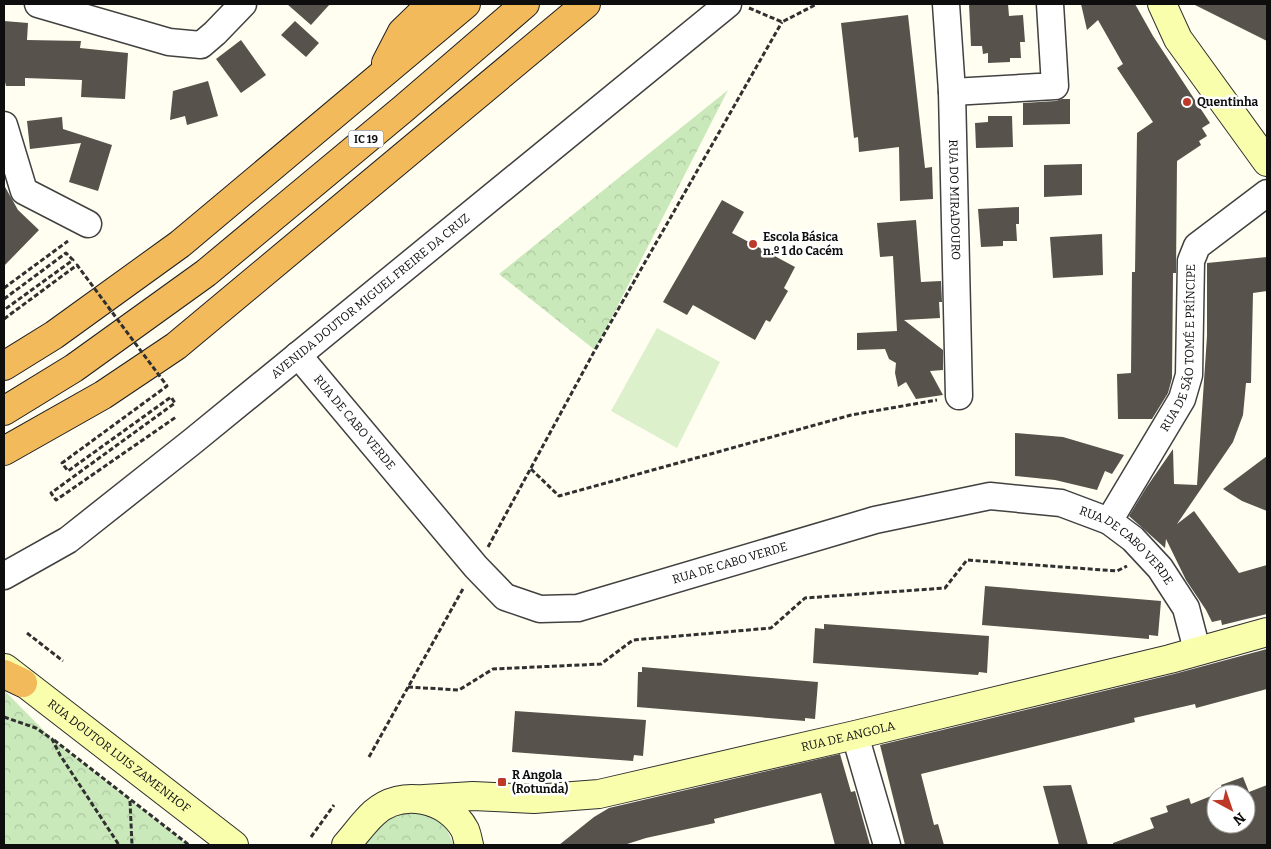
<svg xmlns="http://www.w3.org/2000/svg" width="1271" height="849" viewBox="0 0 1271 849" font-family="Bitter,serif">
<defs>
<pattern id="park-crowns" width="20" height="18" patternUnits="userSpaceOnUse" patternTransform="scale(1.25)"><rect width="20" height="18" fill="#cae9ba"/><path d="M2 6a3 3 0 1 1 6 0M12 15a3 3 0 1 1 6 0" fill="none" stroke="#acc79f"/></pattern>
</defs>
<rect width="100%" height="100%" fill="#fffef0"/>
<!-- park -->
<g fill="url(#park-crowns)">
<polygon points="728,90 595,350 499,274"/>
<polygon points="4,690 52,739 188,845 4,845"/>
<polygon points="401,812 425,813 445,826 454,845 361,845 378,825"/>
</g>
<!-- pitch -->
<polygon fill="#ddf0cc" points="657,328 720,362 677,448 611,411"/>
<!-- building -->
<g fill="#57524b">
<polygon points="287,4 330,4 311,25"/>
<polygon points="969,4 1008,4 1009,16 1023,15 1025,42 1020,42 1021,58 1010,58 1010,62 988,63 988,53 983,54 982,46 971,46"/>
<polygon points="1081,4 1135,4 1153,36 1210,123 1202,128 1207,136 1199,141 1201,145 1177,161 1176,273 1173,273 1172,378 1168,393 1152,419 1118,419 1117,374 1131,373 1132,272 1135,272 1137,133 1153,122 1117,68 1123,64 1098,20 1087,30"/>
<polygon points="1193,4 1267,4 1267,41"/>
<polygon points="908,15 925,168 932,167 933,199 900,201 899,147 859,152 858,137 854,138 841,23"/>
<polygon points="4,21 28,23 27,40 81,41 80,48 128,53 125,99 81,97 82,80 25,78 25,86 6,86 4,78"/>
<polygon points="295,21 319,43 306,57 281,35"/>
<polygon points="241,40 266,75 241,93 216,59"/>
<polygon points="208,81 218,116 187,125 185,116 170,120 173,91"/>
<polygon points="1062,99 1070,99 1070,124 1023,125 1023,103 1056,101"/>
<polygon points="988,116 1012,116 1013,147 976,148 975,123 988,122"/>
<polygon points="62,117 63,129 112,145 98,191 69,182 81,143 30,149 27,121"/>
<polygon points="1082,164 1082,195 1044,197 1044,165"/>
<polygon points="4,185 18,210 39,230 4,266"/>
<polygon points="722,200 744,212 732,233 795,267 784,288 788,291 770,322 766,320 755,340 693,305 687,315 663,302"/>
<polygon points="1019,207 1019,224 1016,224 1017,241 1003,241 1003,246 981,247 978,209"/>
<polygon points="916,220 921,282 941,281 942,302 939,302 940,318 904,320 943,350 943,370 930,371 943,395 916,399 906,382 898,387 895,373 896,363 889,359 885,349 857,350 857,333 897,331 893,256 880,257 877,223"/>
<polygon points="1102,234 1103,275 1053,278 1050,237"/>
<polygon points="1267,257 1267,291 1253,293 1251,383 1246,383 1243,415 1233,442 1177,524 1194,511 1239,573 1267,565 1267,614 1222,625 1221,620 1212,622 1206,610 1186,580 1166,539 1165,548 1129,516 1146,488 1173,449 1174,484 1197,485 1207,336 1207,263"/>
<polygon points="1015,433 1063,437 1124,455 1112,474 1105,471 1097,490 1055,480 1015,476"/>
<polygon points="1267,456 1267,511 1242,501 1223,489"/>
<polygon points="985,586 1161,601 1158,636 1149,635 1149,639 982,625"/>
<polygon points="824,624 989,636 987,673 979,672 978,675 813,663 815,628 824,629"/>
<polygon points="1267,649 1267,689 1196,708 1195,704 1134,718 1135,722 921,774 934,825 938,824 944,845 905,845 880,745 1174,674"/>
<polygon points="642,667 818,682 815,719 805,718 805,721 637,707 638,672 642,672"/>
<polygon points="515,711 646,720 643,756 634,755 633,761 512,752"/>
<polygon points="840,754 851,792 855,791 870,845 835,845 821,793 714,819 715,823 646,838 624,845 559,845 594,817 609,808"/>
<polygon points="1243,777 1249,792 1267,785 1267,845 1113,845 1113,843 1154,828 1150,818 1168,812 1166,806 1189,798 1191,804 1216,794 1216,824 1246,824 1246,794 1217,794 1223,792 1221,785"/>
<polygon points="1071,785 1083,827 1088,845 1059,845 1043,786"/>
</g>
<g fill="none" stroke-linecap="round" stroke-linejoin="round">
<!-- street casing -->
<g stroke="#414141" stroke-width="29">
<g id="street">
<polyline points="38,4 169,42 201,45 215,33 243,4"/>
<path id="s1" d="M 946,4 L 952,92 L 959,396"/>
<polyline points="952,92 1055,86 1050,4"/>
<polyline points="4,125 24,191 88,224"/>
<path id="s2" d="M 298,355 L 476,567 L 505,597 L 540,609 L 578,608 L 875,520 L 990,496 L 1061,503 L 1109,521 L 1133,539 L 1160,568 L 1186,608 L 1197,650"/>
<path id="s3" d="M 1109,521 L 1182,399 L 1189,375 L 1191,261 L 1197,246 L 1267,193"/>
<path id="s4" d="M 4,576 L 68,540 L 193,441 L 728,4"/>
<polyline points="855,735 887,845"/>
</g>
</g>
<!-- secondary casing -->
<g stroke="#303030" stroke-width="30">
<g id="secondary">
<polyline points="1162,4 1178,39 1267,162"/>
<path id="s5" d="M 5,668 L 234,845"/>
<path id="s6" d="M 424,799 L 473,796 L 534,799 L 599,794 L 855,735 L 1170,659 L 1267,632"/>
<path d="M 346,845 C 355,835 364,822 374,813 C 402,788 448,798 465,830 C 467,835 468,841 469,845"/>
</g>
</g>
<!-- highway casing -->
<g stroke="#1f1f1f" stroke-width="30">
<g id="highway">
<polyline points="386,63 402,32 431,4"/>
<polyline points="4,366 54,335 180,244 466,4"/>
<polyline points="4,411 74,368 206,273 403,109 525,4"/>
<polyline points="4,451 103,395 176,346 586,4"/>
<polyline points="4,674 23,683"/>
</g>
</g>
<!-- path -->
<g stroke="#303030" stroke-width="3" stroke-dasharray="5 2.5" stroke-linecap="butt">
<polyline points="749,8 782,22 817,4"/>
<polyline points="4,288 68,241"/>
<polyline points="4,299 66,253 73,260 4,310"/>
<polyline points="531,469 559,496 851,415 937,400"/>
<polyline points="488,547 595,350 782,22"/>
<polyline points="27,633 63,661"/>
<polyline points="408,687 459,690 493,669 601,664 633,640 771,628 805,598 945,588 967,560 1117,571 1127,566"/>
<polyline points="4,717 36,728 52,739 60,755 119,845"/>
<polyline points="54,740 189,845"/>
<polyline points="369,757 464,587"/>
<polyline points="130,801 132,845"/>
<polyline points="311,837 334,805"/>
</g>
<!-- street -->
<use href="#street" stroke="#fff" stroke-width="26"/>
<!-- secondary -->
<use href="#secondary" stroke="#f9feac" stroke-width="28"/>
<!-- highway -->
<use href="#highway" stroke="#f2ba5b" stroke-width="28"/>
<!-- path-bridge -->
<polyline stroke="#303030" stroke-width="3" stroke-dasharray="5 2.5" stroke-linecap="butt" points="4,319 77,265 167,386 62,463 68,471 171,397 175,403 51,493 56,500 176,417"/>
</g>
<!-- markers -->
<g fill="#bd3a28" stroke="#fff" stroke-width="2">
<circle cx="1187" cy="102" r="5"/>
<circle cx="753" cy="244" r="5"/>
<rect x="497" y="777" width="10" height="10" rx="2.5"/>
</g>
<g text-anchor="middle" dominant-baseline="central" stroke-width="5" stroke-linejoin="round" paint-order="stroke">
<!-- shield labels -->
<rect fill="#fff" stroke="#565656" stroke-width="1" x="348.5" y="130.5" width="35" height="17" rx="4"/>
<g font-size="11" font-weight="bold" fill="#0e0e0e">
<text x="366" y="139">IC 19</text>
</g>
<!-- poi labels -->
<g font-size="12" font-weight="bold" fill="#0e0e0e" stroke="#fff" text-anchor="start">
<text x="1197" y="102">Quentinha</text>
<text x="763" y="237">Escola Básica<tspan x="763" dy="14">n.º 1 do Cacém</tspan></text>
<text x="512" y="775">R Angola<tspan x="512" dy="14">(Rotunda)</tspan></text>
</g>
<!-- street labels -->
<g font-size="12" fill="#0e0e0e" stroke="#fff">
<text stroke="none"><textPath href="#s1" startOffset="196">RUA DO MIRADOURO</textPath></text>
<text stroke="none"><textPath href="#s4" startOffset="462">AVENIDA DOUTOR MIGUEL FREIRE DA CRUZ</textPath></text>
<text stroke="none"><textPath href="#s3" startOffset="192">RUA DE SÃO TOMÉ E PRÍNCIPE</textPath></text>
<text stroke="none"><textPath href="#s2" startOffset="88">RUA DE CABO VERDE</textPath></text>
<text stroke="none"><textPath href="#s2" startOffset="972">RUA DE CABO VERDE</textPath></text>
<text stroke="none"><textPath href="#s2" startOffset="552">RUA DE CABO VERDE</textPath></text>
<text stroke="none"><textPath href="#s6" startOffset="431">RUA DE ANGOLA</textPath></text>
<text stroke="none"><textPath href="#s5" startOffset="144">RUA DOUTOR LUIS ZAMENHOF</textPath></text>
</g>
</g>
<!-- border -->
<rect width="1271" height="849" fill="none" stroke="#0e0e0e" stroke-width="10"/>
<!-- north arrow -->
<g transform="translate(1231 809) rotate(140)"><circle r="24" fill="#ffffff" stroke="#9f9f9f"/>
<path d="M0-4L9 19L0 12L-9 19Z" fill="#bd3a28"/>
<text y="-8" font-size="14" font-weight="bold" text-anchor="middle" fill="#0e0e0e">N</text>
</g>
</svg>
